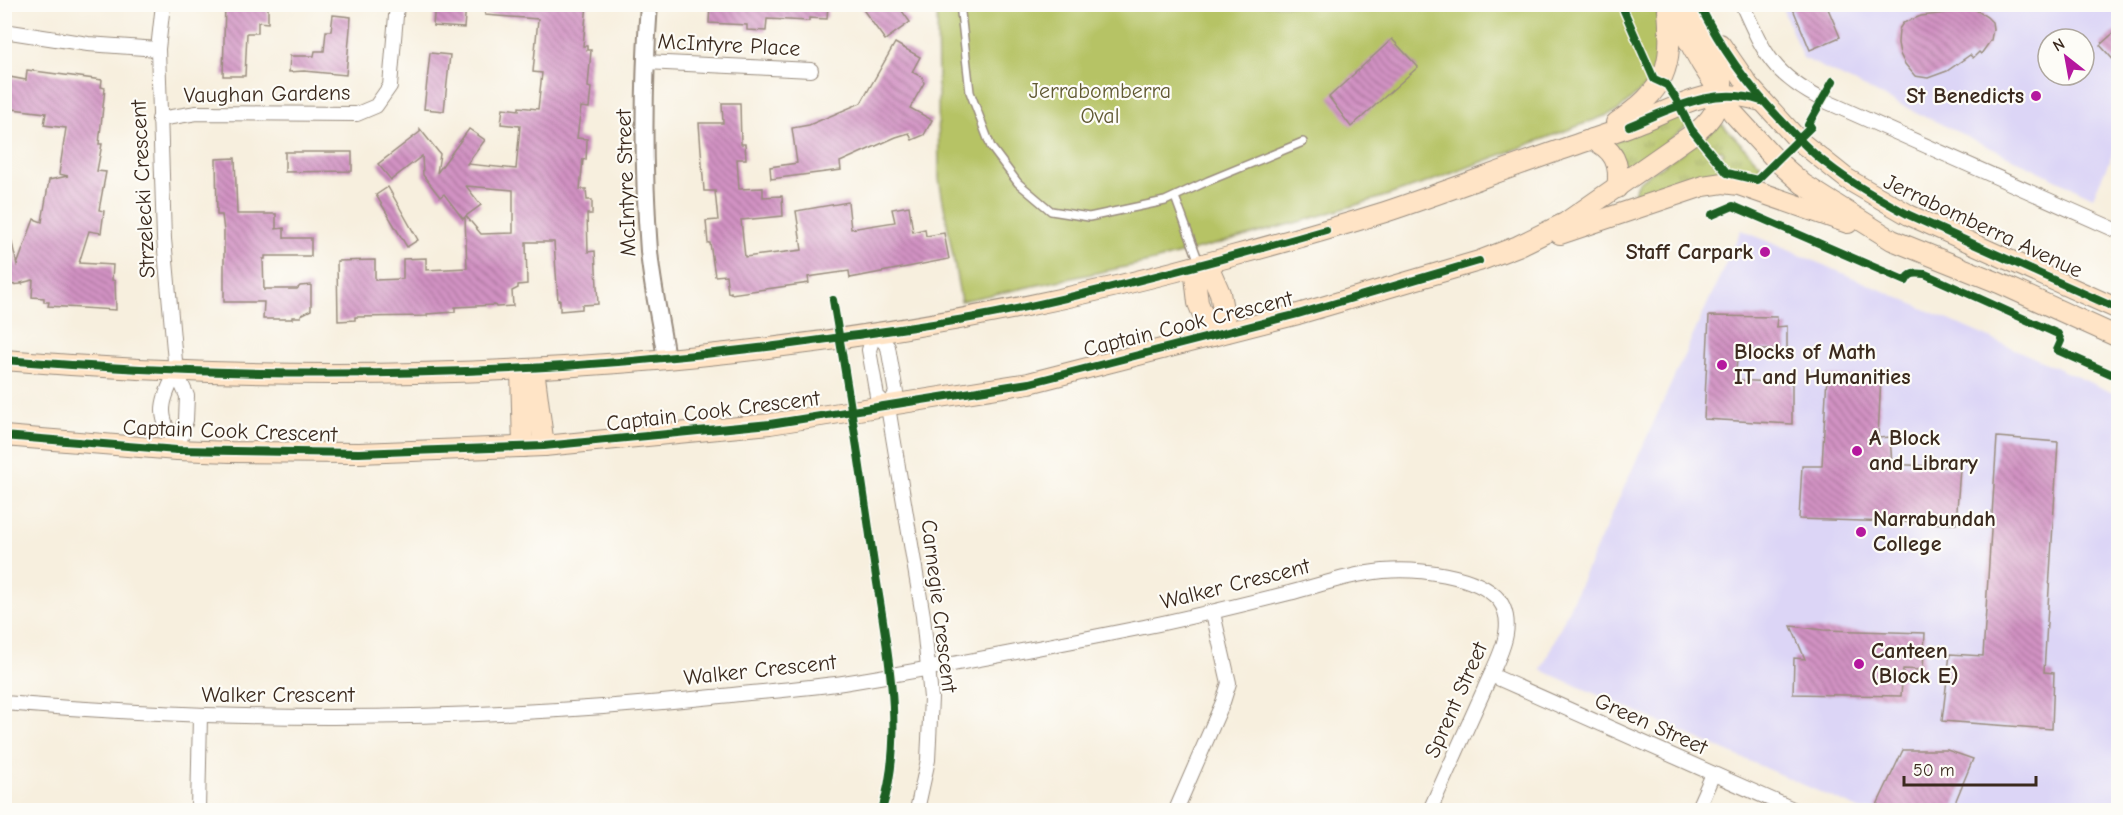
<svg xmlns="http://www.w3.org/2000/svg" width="2123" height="815" viewBox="0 0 2123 815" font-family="'Comic Neue',sans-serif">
<defs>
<pattern id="grass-tufts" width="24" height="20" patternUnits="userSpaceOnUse" patternTransform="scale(1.5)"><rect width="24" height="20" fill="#b6c365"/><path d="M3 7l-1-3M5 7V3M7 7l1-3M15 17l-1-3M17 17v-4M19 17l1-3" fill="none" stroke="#959f53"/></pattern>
<pattern id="building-back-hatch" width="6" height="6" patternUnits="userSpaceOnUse" patternTransform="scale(1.5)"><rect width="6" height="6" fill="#d192c3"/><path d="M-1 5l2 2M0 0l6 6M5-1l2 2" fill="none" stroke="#ab779e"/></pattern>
</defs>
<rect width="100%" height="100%" fill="#fdfcf7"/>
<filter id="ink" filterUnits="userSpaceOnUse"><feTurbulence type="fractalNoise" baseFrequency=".0167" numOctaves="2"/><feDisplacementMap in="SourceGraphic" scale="12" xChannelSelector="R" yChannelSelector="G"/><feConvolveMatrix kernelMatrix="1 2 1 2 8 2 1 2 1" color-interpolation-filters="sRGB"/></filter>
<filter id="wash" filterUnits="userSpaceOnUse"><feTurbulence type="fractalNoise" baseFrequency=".008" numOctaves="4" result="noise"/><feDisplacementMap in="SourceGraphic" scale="24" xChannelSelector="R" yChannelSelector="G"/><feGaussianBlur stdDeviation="1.35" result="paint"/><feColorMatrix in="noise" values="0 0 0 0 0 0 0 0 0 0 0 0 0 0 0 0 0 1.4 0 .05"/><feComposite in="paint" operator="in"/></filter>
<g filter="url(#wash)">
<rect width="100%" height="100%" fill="#f7efde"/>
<!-- built -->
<g fill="#dcd5f6" fill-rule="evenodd">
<path d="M 1781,5 L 2118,5 L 2118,141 L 2093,197 L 1803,58 ZM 2048,39 L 2084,39 L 2084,75 L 2048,75 Z"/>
<polygon points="1741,230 1861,281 2118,395 2118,810 1861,810 1541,670"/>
</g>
<!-- grass -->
<g fill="url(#grass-tufts)" stroke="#787642" stroke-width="1.5">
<polygon points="1679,113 1687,126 1628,172 1612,143"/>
<path d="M 1722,124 L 1761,165 L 1754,174 C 1739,177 1727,170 1718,159 L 1724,153 L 1721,149 L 1714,155 L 1701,139 L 1702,137 Z"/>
<polygon points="1698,142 1727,176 1700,179 1637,198 1634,197 1636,186 1639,181"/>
</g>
<!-- green -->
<polygon fill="#b6c365" stroke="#787642" stroke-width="1.5" points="937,5 1654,5 1662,24 1656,77 1618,111 1426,183 1373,200 1295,223 1154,261 961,301 939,179"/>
<g id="blocks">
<!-- building -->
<g fill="url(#building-back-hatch)" fill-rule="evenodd">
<polygon points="225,4 268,6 268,23 258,22 258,33 247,33 245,76 223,76"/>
<polygon points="435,4 466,4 464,28 433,26"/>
<path d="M 486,4 L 587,4 L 583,46 L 587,46 L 587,50 L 591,50 L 588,87 L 591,88 L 589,108 L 581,107 L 577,138 L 587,139 L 587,142 L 586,160 L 583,159 L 580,189 L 586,189 L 587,200 L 592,200 L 592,214 L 587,214 L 588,252 L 595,251 L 598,304 L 582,305 L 582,309 L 560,311 L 560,300 L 558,301 L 554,242 L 526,242 L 527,284 L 518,285 L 518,288 L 512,291 L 513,306 L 496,307 L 495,305 L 455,307 L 455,312 L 427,314 L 427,316 L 355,317 L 355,320 L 338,321 L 337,261 L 375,260 L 375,280 L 403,279 L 403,259 L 426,258 L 426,270 L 467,268 L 465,217 L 463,219 L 444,194 L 440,197 L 423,175 L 422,156 L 391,180 L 378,164 L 420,132 L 420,129 L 440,154 L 437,173 L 469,129 L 485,140 L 467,164 L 516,169 L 520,126 L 501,124 L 503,108 L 519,110 L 519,107 L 538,109 L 542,73 L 533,72 L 538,19 L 485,15 ZM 466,186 L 513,190 L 513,233 L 481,234 L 466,216 L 481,205 Z"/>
<polygon points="710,4 828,4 827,19 809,18 809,21 767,19 766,31 747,30 747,25 709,23"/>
<polygon points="859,4 897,4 910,22 885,40"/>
<polygon points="1791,4 1826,4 1840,37 1810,50"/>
<polygon points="1949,4 1967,4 1987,17 1992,22 1993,29 1991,40 1981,54 1979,52 1973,58 1970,55 1947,71 1928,78 1915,76 1905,64 1900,54 1898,43 1899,29 1903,23 1921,16 1955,12"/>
<polygon points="333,15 351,17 346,75 304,71 289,72 290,56 314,56 315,51 324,51 326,31 331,31"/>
<polygon points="2118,29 2118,65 2100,45"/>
<polygon points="1392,39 1418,67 1351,127 1329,97"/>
<polygon points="895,43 920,57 912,72 922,77 924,83 910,108 932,120 924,135 912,140 909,133 896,137 840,162 841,170 771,179 770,167 797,163 792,128 809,125 861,103"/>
<polygon points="430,53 450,55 444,111 424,109"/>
<polygon points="27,70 102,80 101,87 105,88 99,144 102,144 97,171 106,172 99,210 104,211 101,233 89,231 79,263 113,265 112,280 115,281 116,310 48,306 49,302 44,302 44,298 32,297 33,280 21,283 22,284 10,285 11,283 4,283 4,235 10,234 17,265 34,219 42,222 49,180 68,176 59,174 66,128 44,125 46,113 4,108 4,76 26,80"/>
<polygon points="722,103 740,103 741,144 745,144 746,159 737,159 739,189 763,188 763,197 782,196 783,216 741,220 745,257 802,250 796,211 848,202 851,229 895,222 892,209 909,206 913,232 925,229 926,236 944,233 949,259 850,278 849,271 808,277 809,283 731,294 731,292 728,293 726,275 715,276 710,243 708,243 706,221 718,220 715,191 704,191 699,123 723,123"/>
<polygon points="285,152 352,152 352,171 285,172"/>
<polygon points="235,158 237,214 276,214 276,229 284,228 284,238 311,238 311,256 265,256 265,259 263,259 264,291 264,289 297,289 300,286 311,285 311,310 301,315 301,317 292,317 292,319 263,319 264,302 224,302 224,231 222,215 217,215 216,159"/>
<polygon points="388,187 418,240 407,247 376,195"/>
<polygon points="1709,316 1777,317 1776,327 1787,326 1787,350 1738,350 1735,380 1792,383 1792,424 1704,419"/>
<polygon points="1827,376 1881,376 1878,438 1890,437 1892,464 1960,468 1956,524 1799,519 1802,466 1822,466"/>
<polygon points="1997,437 2058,442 2044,672 2054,673 2052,729 1942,721 1950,654 1983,656"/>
<polygon points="1791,626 1824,630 1925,633 1923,670 1903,669 1901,696 1793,694 1794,658 1805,659"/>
<polygon points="1903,750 1947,750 1973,759 1952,810 1884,810 1876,807"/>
</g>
</g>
</g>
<g filter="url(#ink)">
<use href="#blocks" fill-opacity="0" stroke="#998c7e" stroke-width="1.5"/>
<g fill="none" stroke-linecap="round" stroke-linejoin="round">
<!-- service casing -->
<g stroke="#998c7e" stroke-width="10">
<g id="service">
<polyline points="960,4 970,92 991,147 1018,183 1051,211 1089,217 1165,201 1208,181 1303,142"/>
<polyline points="1175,197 1199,262"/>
</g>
</g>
<!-- minor casing -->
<g stroke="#998c7e" stroke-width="16">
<g id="minor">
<polyline points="163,4 158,49 164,239 176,372 187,396 186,420 177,450"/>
<path d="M 1742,4 C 1764,53 1773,75 1823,100 L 2118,231"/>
<polyline points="4,31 88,44 158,49"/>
<polyline points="645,62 811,70"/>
<polyline points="159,119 197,113 357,114 376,106 390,86 397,4"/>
<polyline points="875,332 869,350 877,396 888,407 923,616 931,698 928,760 917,810"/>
<polyline points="875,332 888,347 896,393 888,407"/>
<path d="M 176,372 C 158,409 159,413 177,450"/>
<polyline points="1491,675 1795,810"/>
<path d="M 4,703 C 240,723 478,722 713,697 C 756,692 800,689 843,683 C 944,667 1044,647 1144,627 C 1193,617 1241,605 1289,593 C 1320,585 1351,574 1383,571 C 1415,568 1477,574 1499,600 C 1506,609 1508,622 1506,634 C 1503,653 1491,673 1484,690 C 1466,730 1448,770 1430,810"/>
<polyline points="198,810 200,716"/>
<polyline points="1176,810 1223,702 1229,683 1213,613"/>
<polyline points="1697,810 1713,774"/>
</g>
</g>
<!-- tertiary casing -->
<g stroke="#998c7e" stroke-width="20">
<path id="tertiary" d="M 649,4 C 643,86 643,169 649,251 C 652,287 661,323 666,359"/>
</g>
<!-- secondary casing -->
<g stroke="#998c7e" stroke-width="22">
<g id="secondary">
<polyline points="1668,4 1701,63 1733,113 1777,161 1803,184 1892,240 1999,283 2118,337"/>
<polyline points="1720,44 1749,86 1798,140 1847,179 1909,215 2118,309"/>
<path d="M 1616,123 C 1666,89 1673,69 1668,10"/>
<path d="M 1591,139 C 1614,149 1621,164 1617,188"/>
<polyline points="1560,234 1703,186 1723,183 1739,185 1848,223"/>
<polyline points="1207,263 1220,293 1227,332"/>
<polyline points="1194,267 1198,303 1212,336"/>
<path d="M 4,360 C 414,394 832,368 1229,257 C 1281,243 1334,228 1385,212 C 1448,191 1510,167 1572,146 C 1595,138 1618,131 1640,122 C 1662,113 1685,101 1708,96 C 1725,93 1744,96 1761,101"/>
<polyline points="534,369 544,446"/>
<polyline points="521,370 523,447"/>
<path d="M 4,436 L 177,450 L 231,452 L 359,453 L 544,446 L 770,424 L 1029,383 L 1298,314 L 1479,261 L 1518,246 L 1565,223 L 1700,129 C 1720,112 1726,88 1720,63 L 1690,4"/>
</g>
</g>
<!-- service -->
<use href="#service" stroke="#fff" stroke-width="7"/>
<!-- minor -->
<use href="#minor" stroke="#fff" stroke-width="14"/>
<!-- tertiary -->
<use href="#tertiary" stroke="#fff" stroke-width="16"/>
<!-- secondary -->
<use href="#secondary" stroke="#ffe4c6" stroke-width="20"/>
<!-- cycleway casing -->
<g stroke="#fdfcf7" stroke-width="11">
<g id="cycleway">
<polyline points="1621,4 1654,79 1667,85 1676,99 1691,129 1727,173 1757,180 1811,127 1808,125 1833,81"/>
<path d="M 1699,4 C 1721,48 1747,85 1781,120 C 1796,136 1809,151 1827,164 C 1852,184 1880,199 1909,215 L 2118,309"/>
<path d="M 1629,126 C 1672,109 1714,85 1761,101"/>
<path d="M 1712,215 L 1733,206 L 1906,281 C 1910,272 1916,273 1925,274 L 2058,334 L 2061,341 L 2057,350 L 2118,377"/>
<path d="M 833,300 C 848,386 861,471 873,557 C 885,640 907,729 882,810"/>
<path d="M 4,360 C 284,383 557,378 835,338 C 892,330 951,323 1007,311 C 1115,288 1221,260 1326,230"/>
<polyline points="4,436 177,450 359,453 544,446 770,424 1029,383 1298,314 1479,261"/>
</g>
</g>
<!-- cycleway -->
<use href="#cycleway" stroke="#1b5e20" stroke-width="8"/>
</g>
</g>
<!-- markers -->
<g fill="#b5179e" stroke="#fdfcf7" stroke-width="2">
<circle cx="2036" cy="96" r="6"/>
<circle cx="1765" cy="252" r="6"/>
<circle cx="1722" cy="365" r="6"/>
<circle cx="1857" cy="451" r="6"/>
<circle cx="1861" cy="532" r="6"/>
<circle cx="1859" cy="664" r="6"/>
</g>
<g text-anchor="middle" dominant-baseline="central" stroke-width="4.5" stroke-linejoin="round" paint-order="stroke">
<!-- street labels -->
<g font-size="22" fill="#3b2a1e" stroke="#fdfcf7">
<text transform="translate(729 45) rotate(3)">McIntyre Place</text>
<text transform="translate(267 94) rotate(-1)">Vaughan Gardens</text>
<text transform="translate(626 183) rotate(-92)">McIntyre Street</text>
<text transform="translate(143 189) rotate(-93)">Strzelecki Crescent</text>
<text transform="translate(1983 226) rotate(25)">Jerrabomberra Avenue</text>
<text transform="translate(1188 324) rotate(-14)">Captain Cook Crescent</text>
<text transform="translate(713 411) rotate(-7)">Captain Cook Crescent</text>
<text transform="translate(230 431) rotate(2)">Captain Cook Crescent</text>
<text transform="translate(1235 584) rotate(-14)">Walker Crescent</text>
<text transform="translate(939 606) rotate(83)">Carnegie Crescent</text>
<text transform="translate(760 670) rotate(-6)">Walker Crescent</text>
<text x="278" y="695">Walker Crescent</text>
<text transform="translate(1456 700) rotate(-66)">Sprent Street</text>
<text transform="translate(1651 724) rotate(24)">Green Street</text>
</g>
<!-- park labels -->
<g font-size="22" fill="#605833" stroke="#fdfcf7">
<text x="1100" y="91">Jerrabomberra<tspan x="1100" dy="25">Oval</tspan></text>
</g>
<!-- poi labels -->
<g font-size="22" font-weight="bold" fill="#3b2a1e" stroke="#fdfcf7" text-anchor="start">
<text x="2024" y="96" text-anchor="end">St Benedicts</text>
<text x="1753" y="252" text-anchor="end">Staff Carpark</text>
<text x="1734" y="352">Blocks of Math<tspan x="1734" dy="25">IT and Humanities</tspan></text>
<text x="1869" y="438">A Block<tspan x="1869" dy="25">and Library</tspan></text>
<text x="1873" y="519">Narrabundah<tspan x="1873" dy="25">College</tspan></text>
<text x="1871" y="651">Canteen<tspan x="1871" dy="25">(Block E)</tspan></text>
</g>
</g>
<!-- margin -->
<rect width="2123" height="815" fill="none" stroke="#fdfcf7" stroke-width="24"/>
<!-- north arrow -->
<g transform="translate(2066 57) rotate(329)"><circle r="28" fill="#fdfcf7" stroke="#afa8a0" stroke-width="1.5"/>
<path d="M0-4.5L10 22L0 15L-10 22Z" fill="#b5179e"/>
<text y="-9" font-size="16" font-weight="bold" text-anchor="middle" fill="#3b2a1e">N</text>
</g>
<!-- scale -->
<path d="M1904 776v9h132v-9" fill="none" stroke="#3b2a1e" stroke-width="3"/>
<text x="1913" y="776" font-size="18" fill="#3b2a1e" stroke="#fdfcf7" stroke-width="4.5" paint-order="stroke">50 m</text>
</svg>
